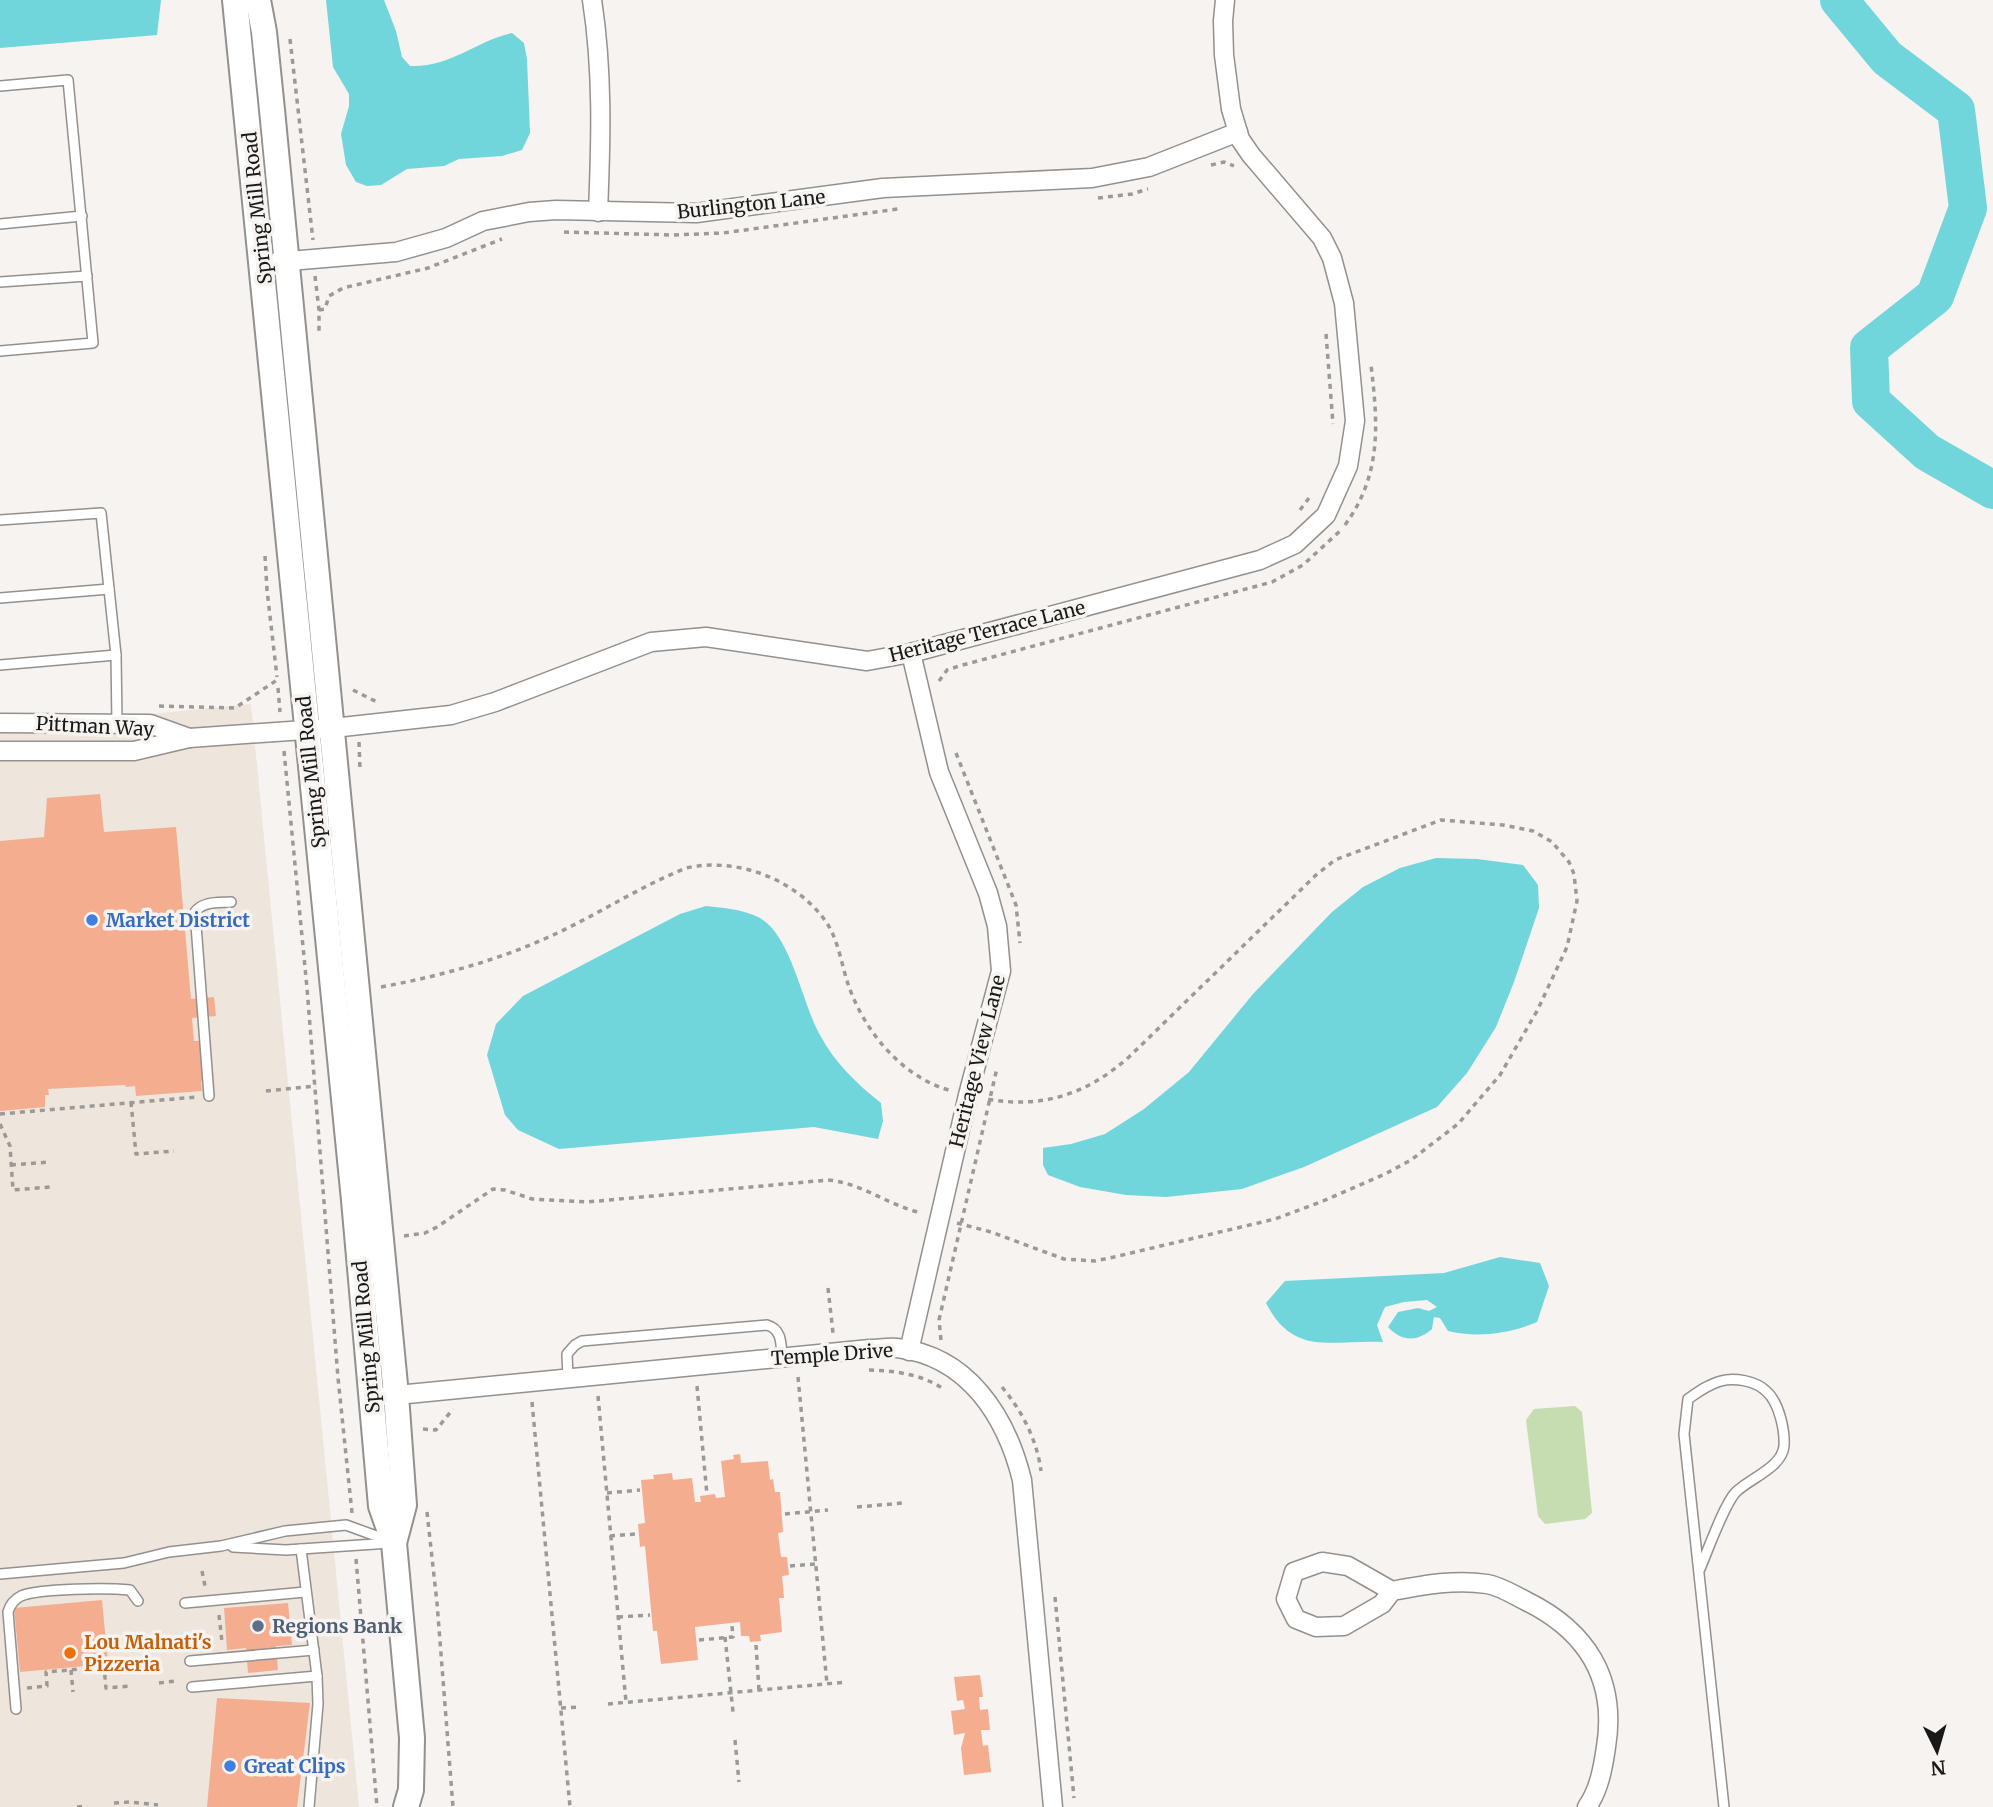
<svg xmlns="http://www.w3.org/2000/svg" width="1993" height="1807" viewBox="0 0 1993 1807" font-family="Merriweather,serif">
<rect width="100%" height="100%" fill="#f6f3f0"/>
<!-- built -->
<polygon fill="#eee6dc" points="251,704 359,1807 0,1807 0,729"/>
<!-- green -->
<polygon fill="#c6ddb1" points="1575,1406 1582,1412 1592,1513 1585,1519 1545,1524 1538,1516 1526,1420 1534,1409"/>
<!-- water -->
<g fill="#71d5dc">
<polygon points="0,0 161,0 157,35 0,48"/>
<path d="M 326,0 L 384,0 L 396,31 L 402,57 L 410,66 C 449,68 476,41 512,33 L 524,43 L 527,59 L 530,133 L 522,150 L 502,156 L 459,159 L 444,166 L 407,169 L 381,185 L 367,186 L 356,182 L 346,165 L 341,134 L 349,106 L 349,94 L 333,67 Z"/>
<polygon points="1436,858 1477,859 1523,865 1538,885 1539,908 1514,982 1496,1027 1467,1073 1437,1107 1304,1167 1242,1189 1166,1197 1126,1195 1080,1187 1048,1175 1043,1165 1043,1148 1071,1144 1105,1134 1144,1109 1189,1072 1253,994 1332,912 1363,887 1400,868"/>
<path d="M 706,906 C 724,908 741,909 758,917 C 791,933 802,1004 820,1035 C 835,1063 856,1083 881,1103 L 883,1121 L 878,1139 L 814,1127 L 559,1149 L 518,1130 L 505,1115 L 487,1055 L 496,1024 L 523,996 L 680,914 Z"/>
<path d="M 1500,1257 L 1540,1263 L 1549,1286 L 1537,1322 C 1509,1334 1476,1338 1448,1331 L 1440,1318 L 1434,1317 L 1432,1329 C 1417,1342 1402,1342 1388,1327 L 1398,1312 L 1418,1308 L 1429,1311 L 1437,1307 L 1427,1300 L 1404,1302 L 1385,1307 L 1377,1325 L 1383,1342 C 1333,1339 1294,1358 1266,1303 L 1285,1281 L 1444,1273 Z"/>
</g>
<g fill="none" stroke-linecap="round" stroke-linejoin="round">
<!-- river -->
<polyline stroke="#71d5dc" stroke-width="38" points="1839,0 1887,58 1956,110 1968,208 1935,296 1869,348 1871,401 1927,452 1993,490"/>
</g>
<!-- building -->
<g fill="#f5ad90">
<polygon points="100,794 104,832 176,827 191,999 214,997 216,1016 192,1018 194,1041 201,1041 205,1080 201,1081 202,1091 136,1096 135,1086 126,1087 125,1085 48,1089 49,1095 45,1095 45,1107 0,1111 0,841 44,837 47,798"/>
<polygon points="740,1454 741,1463 768,1461 770,1480 773,1479 775,1492 780,1492 783,1532 778,1533 781,1557 787,1557 789,1575 782,1576 784,1598 779,1598 782,1632 760,1635 761,1641 750,1642 749,1636 741,1636 740,1622 695,1627 698,1660 661,1664 657,1631 653,1631 645,1546 640,1547 638,1524 645,1523 641,1480 654,1479 653,1475 672,1473 673,1480 692,1478 695,1502 701,1502 700,1496 715,1494 716,1498 725,1497 721,1461 734,1459 733,1455"/>
<polygon points="102,1600 108,1664 20,1672 14,1608"/>
<polygon points="288,1603 292,1645 276,1646 278,1670 248,1673 246,1648 227,1650 224,1608"/>
<polygon points="980,1675 983,1697 979,1697 980,1710 988,1709 990,1730 981,1730 983,1746 988,1745 991,1772 964,1775 961,1748 965,1733 954,1735 951,1711 965,1709 963,1700 957,1701 954,1677"/>
<polygon points="217,1698 310,1703 297,1807 207,1807"/>
</g>
<g fill="none" stroke-linecap="round" stroke-linejoin="round">
<!-- lane casing -->
<g stroke="#93908d" stroke-width="12">
<g id="lane">
<polyline points="0,86 68,80 93,343 0,351"/>
<polyline points="0,224 82,216"/>
<polyline points="0,282 87,276"/>
<polyline points="0,520 101,513 116,655 117,724"/>
<polyline points="0,598 109,589"/>
<polyline points="0,665 116,655"/>
<path d="M 209,1096 L 195,912 C 203,901 218,903 231,902"/>
<path d="M 568,1378 L 567,1354 L 575,1345 L 582,1341 L 767,1325 C 782,1329 781,1344 782,1357"/>
<polyline points="233,1547 286,1550 390,1543"/>
<polyline points="301,1549 317,1676 318,1704 309,1807"/>
<path d="M 1699,1571 C 1707,1553 1723,1507 1735,1493 C 1748,1479 1782,1468 1784,1446 C 1785,1430 1779,1402 1766,1391 C 1756,1381 1734,1377 1721,1381 C 1709,1384 1698,1392 1688,1399 L 1684,1434 L 1724,1807"/>
<polyline points="0,1574 124,1563 169,1552 221,1546 285,1531 346,1525 390,1541"/>
<polyline points="185,1603 305,1592"/>
<polyline points="190,1661 314,1650"/>
<polyline points="192,1687 317,1676"/>
<path d="M 16,1709 L 8,1612 C 10,1605 13,1600 21,1596 C 40,1588 109,1588 130,1590 L 138,1601"/>
</g>
</g>
<!-- street casing -->
<g stroke="#93908d" stroke-width="21">
<g id="street">
<path d="M 592,0 C 603,71 601,140 598,212"/>
<polyline points="277,262 396,252 446,238 483,221 529,212 556,210 696,213 883,188 1092,178 1149,167 1238,132"/>
<polyline points="0,723 150,724 189,738"/>
<polyline points="0,751 134,751 189,738 333,728 451,715 495,702 651,642 706,637 867,661 911,653 1260,560 1295,544 1326,515 1348,466 1355,421 1344,303 1332,258 1322,238 1251,155 1240,139 1231,109 1224,55 1223,21 1225,0"/>
<polyline points="909,1351 968,1095 1001,971 997,926 988,893 939,772 911,653"/>
<path d="M 387,1396 L 870,1349 C 878,1349 888,1347 897,1348 C 968,1356 1006,1416 1022,1480 L 1053,1807"/>
<path d="M 1392,1591 L 1348,1566 L 1322,1562 L 1294,1572 L 1286,1599 L 1296,1619 L 1316,1627 L 1344,1626 L 1382,1604 L 1392,1591 C 1424,1585 1455,1579 1487,1584 C 1500,1586 1514,1595 1526,1601 C 1587,1631 1617,1679 1606,1747 C 1603,1768 1599,1790 1587,1807"/>
</g>
</g>
<!-- secondary casing -->
<g stroke="#93908d" stroke-width="28">
<g id="secondary">
<polyline points="235,0 354,1200 381,1506 394,1543 412,1738 411,1790 406,1807"/>
<polyline points="258,0 264,32 272,110 396,1395 404,1505 394,1543"/>
</g>
</g>
<!-- path -->
<g stroke="#9c9a97" stroke-width="3.5" stroke-dasharray="5 5" stroke-linecap="butt">
<polyline points="290,39 313,240"/>
<polyline points="1211,165 1224,162 1234,166"/>
<polyline points="1098,198 1132,194 1148,189"/>
<polyline points="564,232 673,235 723,233 898,209"/>
<polyline points="315,276 319,310 319,334"/>
<polyline points="319,310 325,309 329,296 343,288 428,268 502,239"/>
<polyline points="1326,334 1333,424"/>
<polyline points="1300,510 1312,494"/>
<path d="M 1345,525 C 1382,474 1378,424 1371,365"/>
<polyline points="265,556 267,590 277,677"/>
<polyline points="939,681 947,670 959,666 1272,582 1303,565 1340,531"/>
<polyline points="278,688 280,712"/>
<polyline points="353,690 379,703"/>
<polyline points="159,706 235,708 277,680"/>
<polyline points="359,742 360,769"/>
<polyline points="284,751 307,988 338,1378 352,1513"/>
<polyline points="956,753 1016,905 1020,943"/>
<path d="M 381,987 C 440,976 496,961 551,936 C 597,915 639,887 686,868 C 736,857 793,878 824,919 C 838,937 841,963 848,984 C 864,1031 902,1078 952,1091"/>
<polyline points="266,1091 316,1086"/>
<polyline points="131,1102 136,1154 174,1151"/>
<polyline points="0,1114 197,1097"/>
<polyline points="0,1124 10,1146 13,1190 50,1187"/>
<polyline points="11,1165 49,1162"/>
<path d="M 957,1223 L 991,1232 L 1064,1259 L 1095,1261 L 1114,1257 L 1275,1219 L 1323,1201 L 1385,1174 L 1411,1160 L 1458,1124 L 1500,1075 L 1537,1011 L 1567,947 L 1577,901 L 1574,874 L 1569,862 L 1552,842 L 1533,831 L 1503,825 L 1441,820 L 1335,860 L 1316,875 L 1129,1057 C 1087,1094 1043,1109 987,1099"/>
<path d="M 404,1236 L 425,1233 L 437,1227 L 493,1189 L 505,1190 L 532,1199 L 587,1202 L 828,1180 C 862,1183 889,1206 922,1213"/>
<polyline points="828,1288 833,1333"/>
<polyline points="941,1340 939,1320 997,1068"/>
<path d="M 869,1370 C 896,1371 922,1374 945,1390"/>
<polyline points="798,1377 827,1684"/>
<polyline points="697,1386 707,1495"/>
<path d="M 1002,1387 C 1022,1411 1037,1440 1041,1471"/>
<polyline points="598,1396 626,1702"/>
<polyline points="532,1402 570,1807"/>
<polyline points="423,1429 436,1430 453,1409"/>
<polyline points="607,1493 640,1490"/>
<polyline points="857,1507 903,1503"/>
<polyline points="427,1512 437,1603 453,1807"/>
<polyline points="785,1514 828,1510"/>
<polyline points="610,1536 636,1534"/>
<polyline points="356,1559 377,1807"/>
<polyline points="790,1566 816,1564"/>
<polyline points="202,1571 205,1586"/>
<polyline points="1055,1597 1074,1798"/>
<polyline points="219,1615 222,1642"/>
<polyline points="618,1617 650,1615"/>
<polyline points="725,1637 733,1712"/>
<polyline points="699,1640 733,1637 732,1626"/>
<polyline points="756,1645 759,1690"/>
<polyline points="71,1670 73,1692"/>
<polyline points="159,1683 175,1681"/>
<polyline points="27,1688 47,1686 46,1672 104,1667 106,1688 131,1686"/>
<polyline points="608,1704 847,1682"/>
<polyline points="561,1708 580,1707"/>
<polyline points="735,1740 739,1782"/>
<polyline points="114,1803 130,1802 158,1805"/>
<polyline points="77,1807 87,1806"/>
</g>
<!-- lane -->
<use href="#lane" stroke="#fff" stroke-width="9"/>
<!-- street -->
<use href="#street" stroke="#fff" stroke-width="18"/>
<!-- secondary -->
<use href="#secondary" stroke="#fff" stroke-width="24"/>
</g>
<!-- markers -->
<g fill="#3f7fe0" stroke="#f6f3f0" stroke-width="2.5">
<circle cx="92" cy="920" r="7"/>
<circle cx="230" cy="1766" r="7"/>
</g>
<circle fill="#5c6f8a" stroke="#f6f3f0" stroke-width="2.5" cx="258" cy="1626" r="7"/>
<circle fill="#e8710a" stroke="#f6f3f0" stroke-width="2.5" cx="70" cy="1653" r="7"/>
<g text-anchor="middle" dominant-baseline="central" stroke-width="7" stroke-linejoin="round" paint-order="stroke">
<!-- street labels -->
<g font-size="19" fill="#1a1918" stroke="#f6f3f0">
<text transform="translate(751 204) rotate(-6)">Burlington Lane</text>
<text transform="translate(257 208) rotate(-96)">Spring Mill Road</text>
<text transform="translate(987 631) rotate(-14)">Heritage Terrace Lane</text>
<text transform="translate(95 726) rotate(3)">Pittman Way</text>
<text transform="translate(311 772) rotate(-96)">Spring Mill Road</text>
<text transform="translate(977 1061) rotate(-76)">Heritage View Lane</text>
<text transform="translate(366 1337) rotate(-95)">Spring Mill Road</text>
<text transform="translate(832 1354) rotate(-4)">Temple Drive</text>
</g>
<!-- shop labels -->
<g font-size="19" font-weight="bold" fill="#366cbe" stroke="#f6f3f0" text-anchor="start">
<text x="106" y="920">Market District</text>
<text x="244" y="1766">Great Clips</text>
</g>
<!-- service labels -->
<g font-size="19" font-weight="bold" fill="#4e5e75" stroke="#f6f3f0" text-anchor="start">
<text x="272" y="1626">Regions Bank</text>
</g>
<!-- food labels -->
<g font-size="19" font-weight="bold" fill="#c56008" stroke="#f6f3f0" text-anchor="start">
<text x="84" y="1642">Lou Malnati's<tspan x="84" dy="22">Pizzeria</tspan></text>
</g>
</g>
<!-- north arrow -->
<g transform="translate(1937 1751) rotate(175)" stroke="#f6f3f0" stroke-width="5" paint-order="stroke">
<path d="M0-5L12 26L0 18L-12 26Z" fill="#1a1918"/>
<text y="-10" font-size="19" font-weight="bold" text-anchor="middle" fill="#1a1918">N</text>
</g>
</svg>
